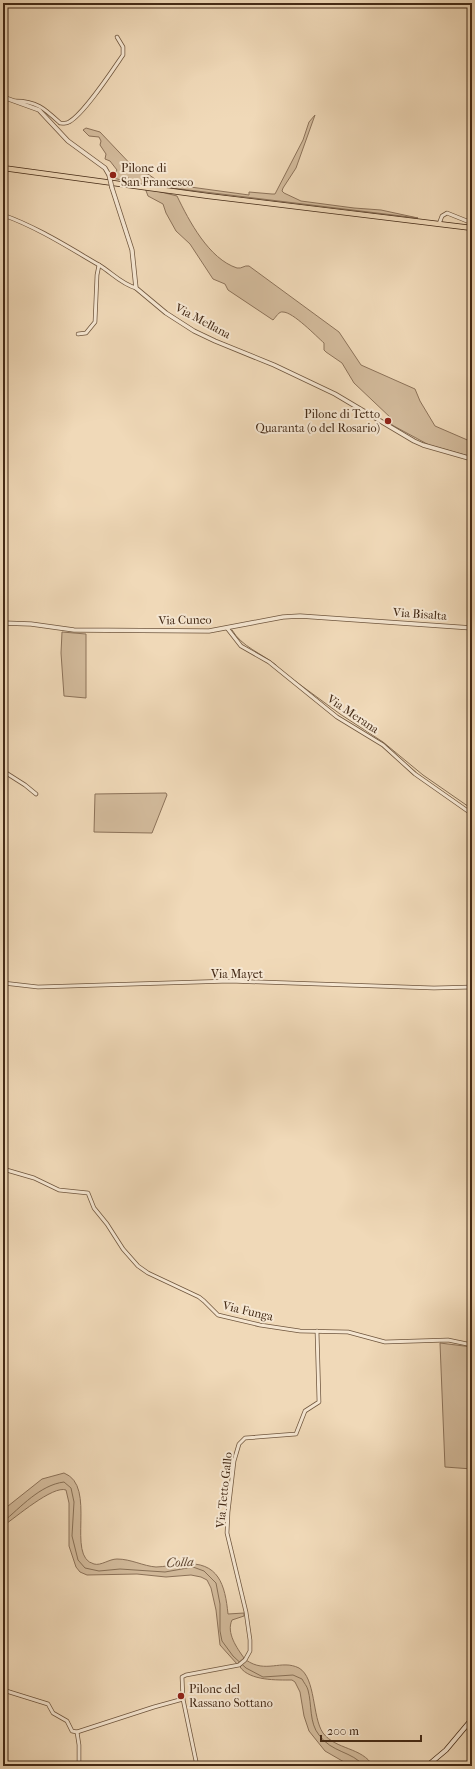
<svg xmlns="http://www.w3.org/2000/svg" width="475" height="1769" viewBox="0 0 475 1769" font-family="'IM FELL French Canon',serif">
<rect width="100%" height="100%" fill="#f0d9b8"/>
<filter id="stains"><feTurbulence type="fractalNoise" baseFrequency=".005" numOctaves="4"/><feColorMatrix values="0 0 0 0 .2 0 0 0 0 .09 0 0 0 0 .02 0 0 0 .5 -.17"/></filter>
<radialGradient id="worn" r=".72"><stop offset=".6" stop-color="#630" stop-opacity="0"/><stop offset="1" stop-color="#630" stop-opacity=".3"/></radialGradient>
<!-- green -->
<g fill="#d3bb9c" stroke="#8c7259">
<polygon points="315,115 296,168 283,188 282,191 284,193 301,201 354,208 381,210 418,218 131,183 131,180 127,177 122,180 112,178 117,170 110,161 105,159 106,154 100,145 101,141 99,137 89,136 83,130 86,128 100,132 137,171 148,174 155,179 178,182 183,186 249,195 249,192 272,194 275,194 303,140 309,122"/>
<path d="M 145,188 L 177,196 C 189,221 209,259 237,268 C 242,269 244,265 249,266 L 339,332 L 361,365 L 415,389 L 420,401 L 435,426 L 472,442 L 472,457 L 429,445 L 392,425 L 391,423 L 392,419 L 354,383 L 342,363 L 326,352 L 324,350 L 324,343 C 316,336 293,312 283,312 C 279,311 276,317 273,320 L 228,290 L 225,284 L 213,279 L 190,244 L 176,231 L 166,213 L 163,204 L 148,196 Z"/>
<polygon points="62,632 86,634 86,698 64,696 61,653"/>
<polygon points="166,793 167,795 152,833 94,832 95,794"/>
<polygon points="440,1343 472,1347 472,1469 445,1467"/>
<path d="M 64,1473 C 98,1486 65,1557 94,1564 C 101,1566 109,1559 117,1559 C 131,1559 143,1566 156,1567 C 165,1567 174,1564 183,1564 C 219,1561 225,1585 228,1614 L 244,1613 L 244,1616 L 232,1620 C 226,1633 237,1648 244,1658 L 237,1664 L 220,1645 L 216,1610 L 211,1588 L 207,1580 L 201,1577 L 191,1575 L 166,1577 L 137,1574 L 87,1575 L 80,1572 L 76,1567 L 69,1546 L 69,1503 L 66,1490 C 53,1485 15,1518 3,1526 L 3,1510 L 42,1479 Z"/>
<path d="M 246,1660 C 266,1674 281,1659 299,1668 C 316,1678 312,1717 323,1733 C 336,1750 362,1747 373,1766 L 351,1766 L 325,1751 L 309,1731 L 304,1716 L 300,1692 L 295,1682 L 292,1680 C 277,1680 250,1681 240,1667 Z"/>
</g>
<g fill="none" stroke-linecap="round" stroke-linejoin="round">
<!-- stream -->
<g stroke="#887056" stroke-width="1">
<path d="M 232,630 C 242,647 261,653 276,665"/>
<polyline points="291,678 340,714 383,742 423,775 472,809"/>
<path d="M 3,1522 C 21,1507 40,1485 64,1482 L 71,1488 L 74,1502 L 72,1536 L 78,1560 L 85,1568 L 99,1571 L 120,1569 L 165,1572 L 193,1567 L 204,1571 L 216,1583 L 220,1604 L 220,1631 L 222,1641 L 233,1656 L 246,1668 L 263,1677 L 293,1675 L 302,1679 C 304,1683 307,1686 308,1690 C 312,1704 309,1723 319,1735 C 332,1753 352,1751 364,1766"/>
</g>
<!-- minor casing -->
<g stroke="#6f563e" stroke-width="4.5">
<g id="minor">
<path d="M 15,101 C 37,101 45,109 60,123 C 64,123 66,124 69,122 C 84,114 112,71 123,55 L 123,47 L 117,37"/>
<path d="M 3,215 C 37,227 68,247 99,265 C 111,272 121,284 136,288"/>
<polyline points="439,224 442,216 447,213 472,223"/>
<polyline points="78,334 86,333 95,322 97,275 99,265"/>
<polyline points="227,628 241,646 269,662 337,717 383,745 415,774 472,814"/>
<polyline points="3,771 25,785 36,794"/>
<polyline points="3,983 38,987 230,981 434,988 472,987"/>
<polyline points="3,1169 34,1178 59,1190 88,1193 94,1208 107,1224 123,1249 138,1266 148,1273 199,1297 204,1301 218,1315 260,1325 300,1331 348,1332 385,1342 448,1340 472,1345"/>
<polyline points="3,1690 48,1704 53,1713 67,1721 72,1731 77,1732 154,1707 183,1699"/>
<polyline points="77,1732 79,1745 79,1766"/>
<polyline points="197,1766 183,1699 182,1677 186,1675 239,1665 245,1660 250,1651 250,1640 246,1612 227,1533 228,1512 234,1461 239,1444 245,1438 296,1434 305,1411 319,1402 317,1331"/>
</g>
</g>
<!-- tertiary casing -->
<g stroke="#6f563e" stroke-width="5">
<g id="tertiary">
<polyline points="3,97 39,110 68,141 105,168 109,175"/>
<polyline points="112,188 132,250 136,288 166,313 194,331 215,341 274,365 335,394 414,441 423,445 472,459"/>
<polyline points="3,623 31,624 74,630 209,631 283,617 300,616 472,628"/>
</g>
</g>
<!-- secondary casing -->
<g stroke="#442a16" stroke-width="5.5">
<polyline id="secondary" points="427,1766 446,1750 472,1719"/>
</g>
<!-- primary casing -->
<g stroke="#442a16" stroke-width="6">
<polyline id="primary" points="3,168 208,196 472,228"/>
</g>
<!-- minor -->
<use href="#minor" stroke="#f5e6d1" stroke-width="3"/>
<!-- tertiary -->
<use href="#tertiary" stroke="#f5e6d1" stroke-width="3.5"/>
<!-- secondary -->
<use href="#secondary" stroke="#f5e6d1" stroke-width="4"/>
<!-- primary -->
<use href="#primary" stroke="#f0d9b8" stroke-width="4.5"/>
<!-- tertiary-bridge casing -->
<g stroke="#6f563e" stroke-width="5" stroke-linecap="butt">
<polyline id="tertiary-bridge" points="109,175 112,188"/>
</g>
<!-- tertiary-bridge -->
<use href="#tertiary-bridge" stroke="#f5e6d1" stroke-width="3.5"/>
</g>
<!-- markers -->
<g fill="#8f2418" stroke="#f5e6d1" stroke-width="1.5">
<circle cx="113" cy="175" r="4"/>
<circle cx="388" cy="421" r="4"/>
<circle cx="181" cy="1696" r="4"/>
</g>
<g text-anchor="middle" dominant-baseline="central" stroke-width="4" stroke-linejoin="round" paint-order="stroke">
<!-- poi labels -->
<g font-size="12" fill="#442a16" stroke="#f5e6d1" text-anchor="start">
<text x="121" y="168">Pilone di<tspan x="121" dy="14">San Francesco</tspan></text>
<text x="380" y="414" text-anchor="end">Pilone di Tetto<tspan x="380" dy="14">Quaranta (o del Rosario)</tspan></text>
<text x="189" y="1689">Pilone del<tspan x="189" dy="14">Rassano Sottano</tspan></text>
</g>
<!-- street labels -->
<g font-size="12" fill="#442a16" stroke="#f5e6d1">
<text transform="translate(203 321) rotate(28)">Via Mellana</text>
<text transform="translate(420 614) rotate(4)">Via Bisalta</text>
<text transform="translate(185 620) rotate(-1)">Via Cuneo</text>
<text transform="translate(353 714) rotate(34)">Via Merana</text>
<text x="237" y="974">Via Mayet</text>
<text transform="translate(248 1311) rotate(13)">Via Funga</text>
<text transform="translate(224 1490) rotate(-84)">Via Tetto Gallo</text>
</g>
<!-- water labels -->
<g font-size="13" font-style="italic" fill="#604731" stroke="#f5e6d1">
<text transform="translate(180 1562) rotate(-3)">Colla</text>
</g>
</g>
<!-- margin -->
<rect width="475" height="1769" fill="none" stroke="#f0d9b8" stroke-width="16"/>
<rect x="4" y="4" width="467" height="1761" fill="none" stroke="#442a16" stroke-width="2"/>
<rect x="8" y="8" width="459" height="1753" fill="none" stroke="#442a16"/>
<!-- scale -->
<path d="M321 1735v6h100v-6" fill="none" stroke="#442a16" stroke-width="2"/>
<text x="327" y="1735" font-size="12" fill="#442a16" stroke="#f5e6d1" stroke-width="3" paint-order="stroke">200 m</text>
<rect width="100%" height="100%" filter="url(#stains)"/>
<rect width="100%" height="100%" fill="url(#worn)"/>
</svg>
